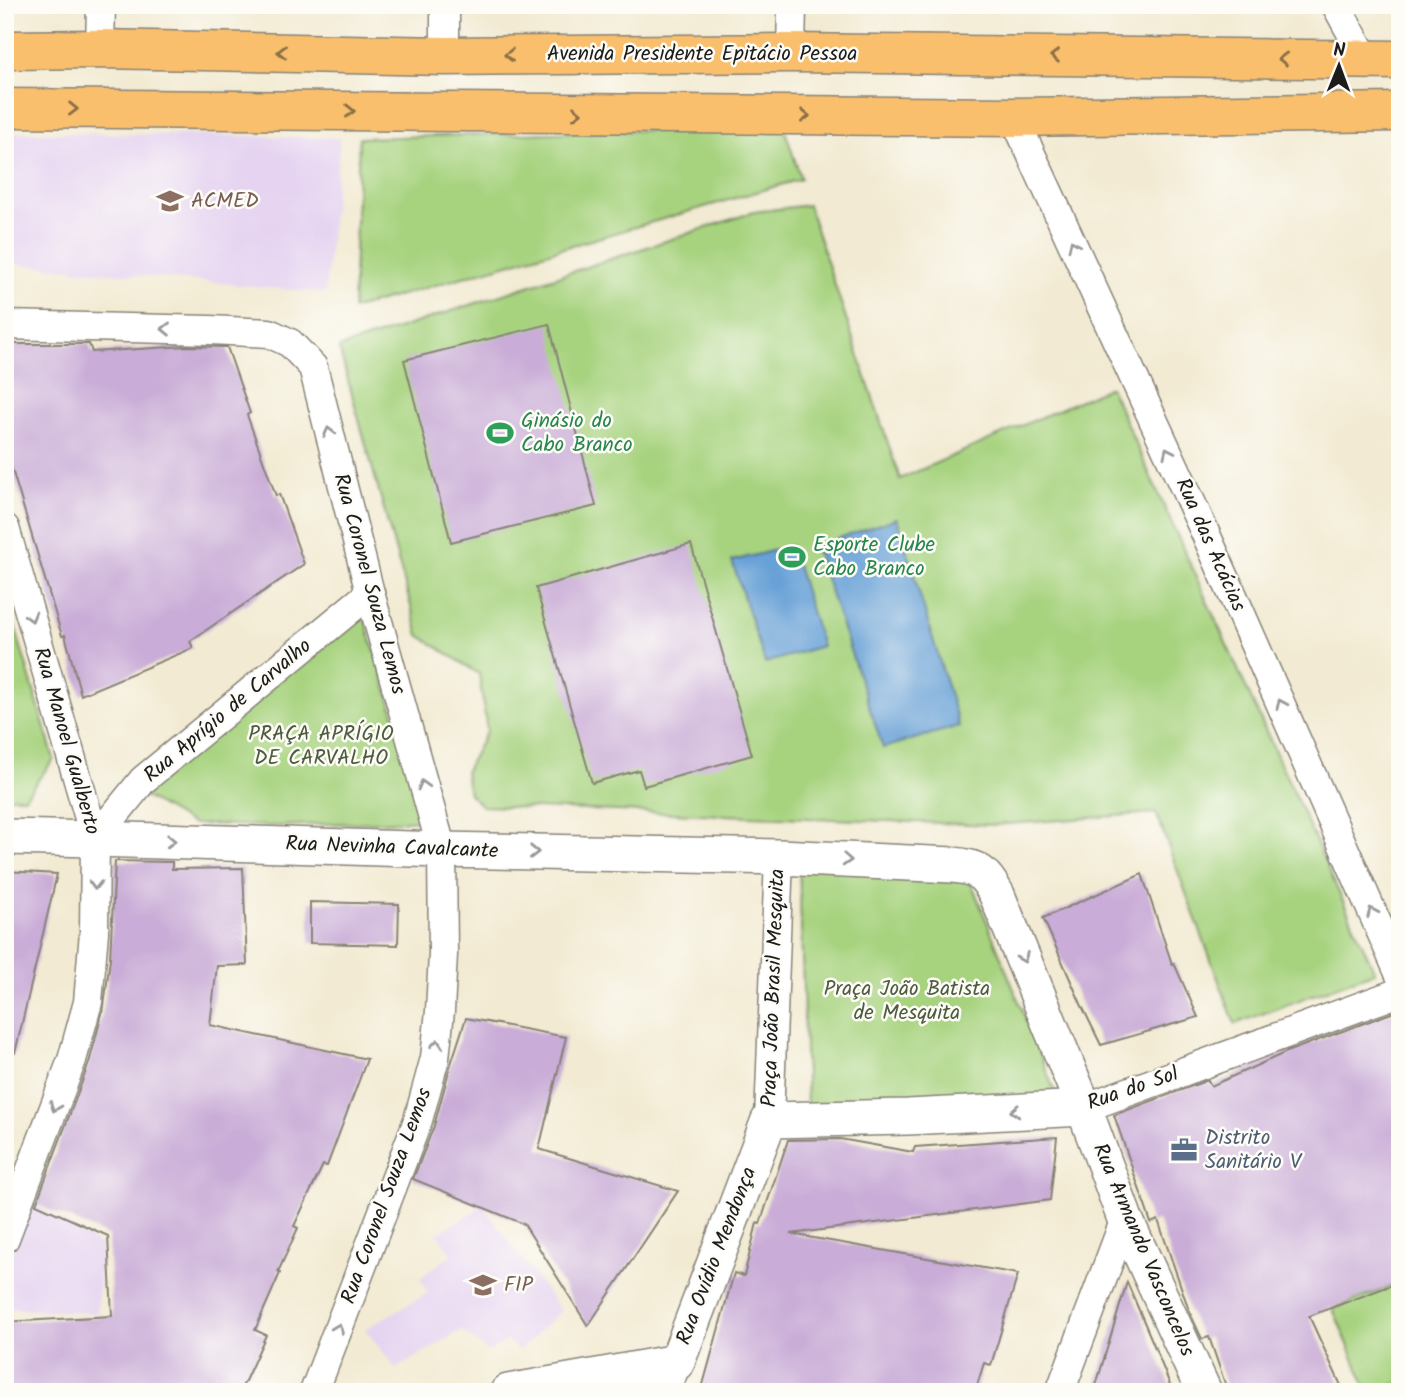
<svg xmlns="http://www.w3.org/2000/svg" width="1405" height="1397" viewBox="0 0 1405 1397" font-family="Kalam,sans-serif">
<rect width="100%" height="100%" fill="#fdfcf7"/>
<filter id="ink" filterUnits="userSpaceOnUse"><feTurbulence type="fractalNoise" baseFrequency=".0143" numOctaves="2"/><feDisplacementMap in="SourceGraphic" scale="14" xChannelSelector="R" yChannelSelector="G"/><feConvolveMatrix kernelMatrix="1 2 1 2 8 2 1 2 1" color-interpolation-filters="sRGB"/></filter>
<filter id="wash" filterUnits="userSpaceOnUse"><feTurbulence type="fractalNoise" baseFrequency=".00686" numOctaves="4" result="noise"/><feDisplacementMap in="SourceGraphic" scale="28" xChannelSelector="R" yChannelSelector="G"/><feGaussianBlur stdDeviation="1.57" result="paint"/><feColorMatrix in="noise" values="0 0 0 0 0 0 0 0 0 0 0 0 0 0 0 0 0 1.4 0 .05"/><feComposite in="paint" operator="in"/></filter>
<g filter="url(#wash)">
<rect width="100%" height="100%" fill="#f2ead2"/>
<!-- built -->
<g fill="#e5d3f1">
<polygon points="5,132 340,138 325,293 5,263"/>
<polygon points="28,1200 101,1246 97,1313 5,1308 5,1271"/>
<polygon points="483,1206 561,1311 519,1351 507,1340 488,1352 462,1330 396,1369 365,1329 428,1293 420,1278 452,1254 437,1234"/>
</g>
<!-- green -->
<g fill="#a7d37f" stroke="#62784e" stroke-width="2">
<polygon points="784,127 801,179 353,309 359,138"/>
<polygon points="808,205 900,479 1110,387 1375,972 1235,1024 1156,813 995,825 482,806 469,794 465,772 487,731 479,674 419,635 339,348 754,212"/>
<polygon points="5,593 54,759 25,797 5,797"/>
<polygon points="362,610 427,820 278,826 192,824 142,795"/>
<polygon points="799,866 967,872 1058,1100 807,1109"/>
<polygon points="1400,1283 1400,1382 1380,1392 1368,1392 1333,1309"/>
</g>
<!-- water -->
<g fill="#67a1d7" stroke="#425e7a" stroke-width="2">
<polygon points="897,518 959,726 883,748 815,546"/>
<polygon points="791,546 822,646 765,663 732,561"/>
</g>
<g id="blocks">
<!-- building -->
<g fill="#c9acd7">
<polygon points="549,324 596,506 451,542 404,360"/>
<polygon points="5,344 89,344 92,352 187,346 227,347 250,413 247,415 276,496 279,494 304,564 190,641 193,648 81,695 65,635 62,636 5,446"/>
<polygon points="691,544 752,755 644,786 639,770 592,783 536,588"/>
<polygon points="115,861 172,862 172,869 243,868 247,965 217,966 210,1025 367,1059 327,1166 323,1165 294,1226 298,1228 278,1272 280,1273 255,1330 266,1335 240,1392 5,1392 5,1322 112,1316 108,1236 36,1204 89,1063 104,1006 110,959"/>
<polygon points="5,871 57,874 15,1053 5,1052"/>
<polygon points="1142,874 1172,964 1174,963 1198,1017 1101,1045 1081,1004 1043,918"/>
<polygon points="310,902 399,904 398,945 310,943"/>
<polygon points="1394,1012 1400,1022 1400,1282 1309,1316 1344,1392 1228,1392 1209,1337 1202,1339 1190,1313 1158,1220 1151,1223 1114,1115 1208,1080 1211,1086 1289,1051"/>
<polygon points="466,1018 566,1037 539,1149 678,1191 588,1326 524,1224 413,1179 434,1126 450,1067"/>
<polygon points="1057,1137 1050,1200 791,1234 1018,1274 991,1365 984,1363 975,1392 701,1392 734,1273 744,1276 757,1223 760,1224 788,1140 840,1139 913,1152 915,1147"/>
<polygon points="1127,1282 1153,1343 1173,1392 1094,1392"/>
</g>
</g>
</g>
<g filter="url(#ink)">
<use href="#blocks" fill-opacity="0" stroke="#878377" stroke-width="2"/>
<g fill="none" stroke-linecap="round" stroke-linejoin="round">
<!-- minor casing -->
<g stroke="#878377" stroke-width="31">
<g id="minor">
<polyline points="1336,5 1366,60"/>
<polyline points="100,49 101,5"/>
<polyline points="791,53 792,5"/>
<polyline points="445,56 445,5"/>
<polyline points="1014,117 1208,539 1400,975"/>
<polyline points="5,325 210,330 269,333 290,343 313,367 370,593 442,850 443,954 440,1011 435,1058 418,1120 314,1392"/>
<polyline points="5,528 95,839 94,932 88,1002 72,1060 5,1238"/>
<polyline points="95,839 143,780 370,593"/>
<polyline points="1084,1108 1400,992"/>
<polyline points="769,1120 779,857"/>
<polyline points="666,1392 677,1362"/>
<polyline points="1060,1392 1125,1219"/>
</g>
</g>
<!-- tertiary casing -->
<g stroke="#878377" stroke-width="38">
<g id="tertiary">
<path d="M 5,837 L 95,839 L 442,850 L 779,857 L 953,865 C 978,867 985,873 997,895 L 1084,1108 L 1125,1219 L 1204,1392"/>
<polyline points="508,1392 677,1362 769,1120 908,1117 1084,1108"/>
</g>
</g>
<!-- primary casing -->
<g stroke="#878377" stroke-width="41">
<g id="primary">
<polyline points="5,50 100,49 445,56 791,53 1400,60"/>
<polyline points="5,108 1014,117 1400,112"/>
</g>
</g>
<!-- minor -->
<use href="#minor" stroke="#fff" stroke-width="28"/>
<!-- tertiary -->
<use href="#tertiary" stroke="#fff" stroke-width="35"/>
<!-- primary -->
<use href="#primary" stroke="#f9bf6d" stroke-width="38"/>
</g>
<!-- one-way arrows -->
<defs><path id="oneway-chevron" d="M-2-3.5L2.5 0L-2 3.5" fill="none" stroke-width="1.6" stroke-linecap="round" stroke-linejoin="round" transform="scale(1.75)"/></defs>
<g stroke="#8a6e44">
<use href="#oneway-chevron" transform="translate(282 52) rotate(-179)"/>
<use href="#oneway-chevron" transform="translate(509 55) rotate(180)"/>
<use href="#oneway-chevron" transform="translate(1055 56) rotate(-179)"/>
<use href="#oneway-chevron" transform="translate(1283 59) rotate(-179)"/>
<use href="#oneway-chevron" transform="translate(73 109) rotate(1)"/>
<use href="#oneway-chevron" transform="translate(350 111) rotate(1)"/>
<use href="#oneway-chevron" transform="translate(577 113) rotate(1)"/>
<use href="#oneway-chevron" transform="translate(805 116) rotate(1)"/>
</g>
<g stroke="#999">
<use href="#oneway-chevron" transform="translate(1073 245) rotate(-115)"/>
<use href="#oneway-chevron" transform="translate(166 329) rotate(-179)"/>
<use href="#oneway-chevron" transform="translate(329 432) rotate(-104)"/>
<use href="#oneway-chevron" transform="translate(1168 452) rotate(-115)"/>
<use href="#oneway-chevron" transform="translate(31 617) rotate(74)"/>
<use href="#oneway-chevron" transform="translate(1281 704) rotate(-114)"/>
<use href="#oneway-chevron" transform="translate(423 785) rotate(-106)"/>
<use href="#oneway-chevron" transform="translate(171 841) rotate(2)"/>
<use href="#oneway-chevron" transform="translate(534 852) rotate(1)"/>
<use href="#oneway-chevron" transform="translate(847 860) rotate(3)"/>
<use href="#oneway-chevron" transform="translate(95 885) rotate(91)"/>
<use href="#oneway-chevron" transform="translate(1372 912) rotate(-114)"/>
<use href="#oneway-chevron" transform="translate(1023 958) rotate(68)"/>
<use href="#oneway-chevron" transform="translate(437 1044) rotate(-84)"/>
<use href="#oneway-chevron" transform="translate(55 1107) rotate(111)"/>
<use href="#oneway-chevron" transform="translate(1015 1111) rotate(177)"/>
<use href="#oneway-chevron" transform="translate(338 1328) rotate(-69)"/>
</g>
</g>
<!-- icons -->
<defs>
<g id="school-bare" transform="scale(2.1)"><path d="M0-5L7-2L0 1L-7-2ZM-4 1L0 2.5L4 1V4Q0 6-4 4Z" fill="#8d6e63" stroke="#fdfcf7" stroke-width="2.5" paint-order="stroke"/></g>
<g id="stadium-bare" transform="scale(2.1)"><path d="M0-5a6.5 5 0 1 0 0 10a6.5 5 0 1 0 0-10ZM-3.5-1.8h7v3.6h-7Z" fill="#2e9e5b" stroke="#fdfcf7" stroke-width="2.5" paint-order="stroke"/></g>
<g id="office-bare" transform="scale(2.1)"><path d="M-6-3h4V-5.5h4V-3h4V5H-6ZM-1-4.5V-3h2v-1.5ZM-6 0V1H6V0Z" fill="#5c6f8a" stroke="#fdfcf7" stroke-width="2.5" paint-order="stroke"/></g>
<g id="university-bare" transform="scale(2.1)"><path d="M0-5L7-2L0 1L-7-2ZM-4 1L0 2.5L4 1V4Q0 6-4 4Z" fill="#8d6e63" stroke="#fdfcf7" stroke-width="2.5" paint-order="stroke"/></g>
</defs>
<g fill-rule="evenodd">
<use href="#school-bare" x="170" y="201"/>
<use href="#stadium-bare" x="500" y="433"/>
<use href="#stadium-bare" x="792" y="557"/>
<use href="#office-bare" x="1184" y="1150"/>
<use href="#university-bare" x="483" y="1285"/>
</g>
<g text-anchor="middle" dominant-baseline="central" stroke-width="5" stroke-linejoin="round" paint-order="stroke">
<!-- street labels -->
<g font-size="21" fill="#1c1c1c" stroke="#fdfcf7">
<text x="702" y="54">Avenida Presidente Epitácio Pessoa</text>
<text transform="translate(1210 545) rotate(66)">Rua das Acácias</text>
<text transform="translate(369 584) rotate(75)">Rua Coronel Souza Lemos</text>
<text transform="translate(228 711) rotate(-40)">Rua Aprígio de Carvalho</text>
<text transform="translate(66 741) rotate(74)">Rua Manoel Gualberto</text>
<text transform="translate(392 848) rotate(2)">Rua Nevinha Cavalcante</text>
<text transform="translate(774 988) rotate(-88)">Praça João Brasil Mesquita</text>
<text transform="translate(1133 1089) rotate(-19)">Rua do Sol</text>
<text transform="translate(387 1196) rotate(-70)">Rua Coronel Souza Lemos</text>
<text transform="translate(1143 1250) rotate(67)">Rua Armando Vasconcelos</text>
<text transform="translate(717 1256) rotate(-69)">Rua Ovídio Mendonça</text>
</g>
<!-- education labels -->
<g font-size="21" fill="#785e54" stroke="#fdfcf7" text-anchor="start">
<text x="191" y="201">ACMED</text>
<text x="504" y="1285">FIP</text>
</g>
<!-- leisure labels -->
<g font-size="21" fill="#27864d" stroke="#fdfcf7" text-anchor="start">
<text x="521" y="421">Ginásio do<tspan x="521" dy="24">Cabo Branco</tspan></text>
<text x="813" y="545">Esporte Clube<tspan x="813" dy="24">Cabo Branco</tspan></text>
</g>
<!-- park labels -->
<g font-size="21" fill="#4d5c3f" stroke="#fdfcf7">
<text x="321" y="734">PRAÇA APRÍGIO<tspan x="321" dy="24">DE CARVALHO</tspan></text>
<text x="907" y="989">Praça João Batista<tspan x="907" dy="24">de Mesquita</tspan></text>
</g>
<!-- service labels -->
<g font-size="21" fill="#4e5e75" stroke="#fdfcf7" text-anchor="start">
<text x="1205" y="1138">Distrito<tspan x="1205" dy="24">Sanitário V</tspan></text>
</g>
</g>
<!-- margin -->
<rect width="1405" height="1397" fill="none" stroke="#fdfcf7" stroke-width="28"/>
<!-- north arrow -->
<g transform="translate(1339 66) rotate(1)" stroke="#fdfcf7" stroke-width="5" paint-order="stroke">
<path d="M0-5L12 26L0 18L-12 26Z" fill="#1c1c1c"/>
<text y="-10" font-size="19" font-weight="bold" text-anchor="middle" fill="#1c1c1c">N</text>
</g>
</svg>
